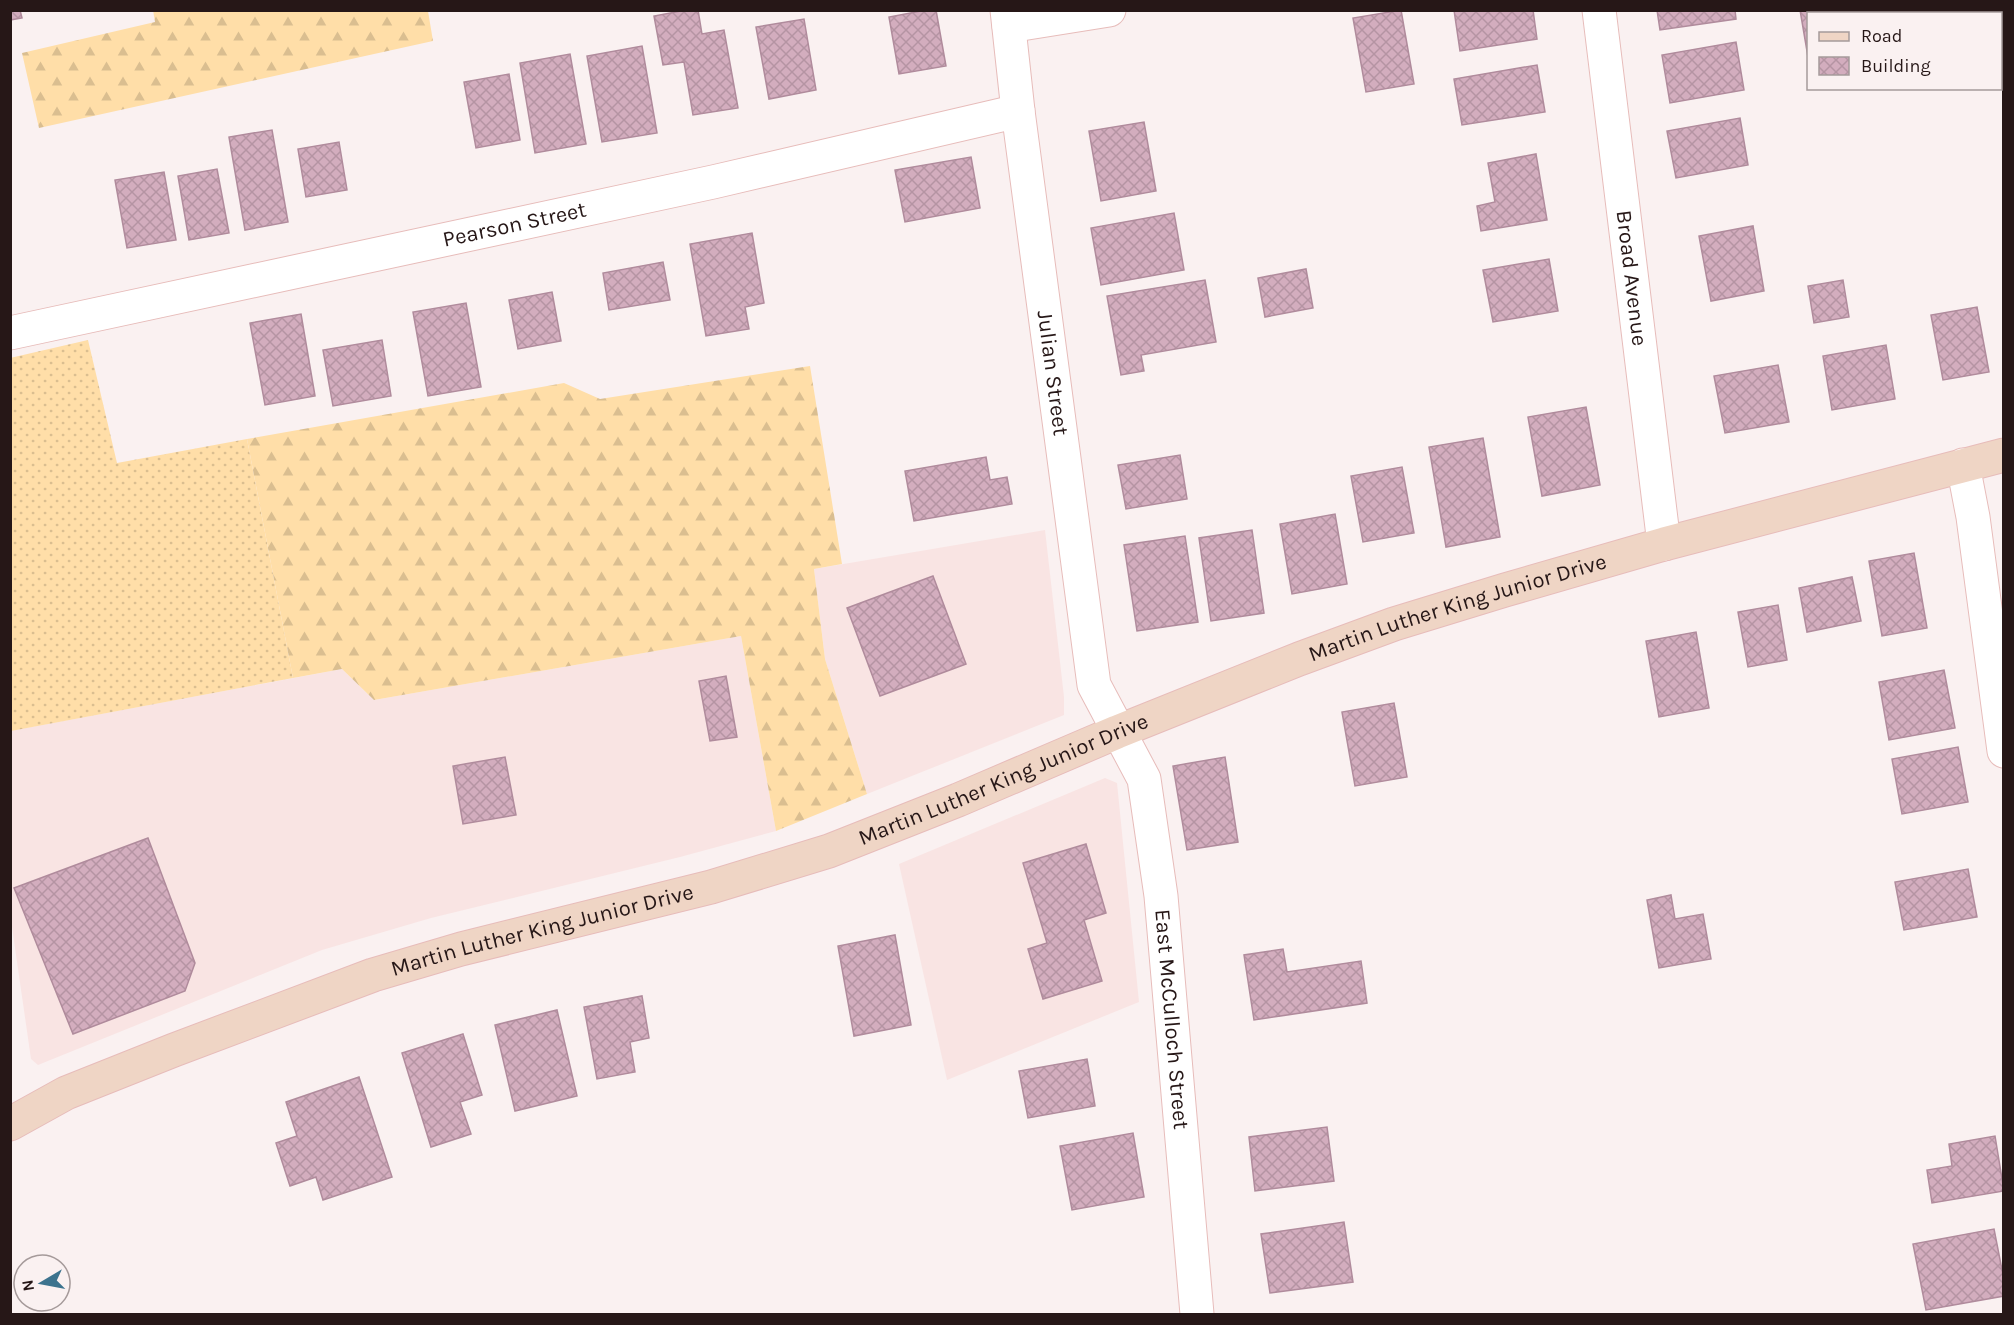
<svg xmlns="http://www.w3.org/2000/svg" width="2014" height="1325" viewBox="0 0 2014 1325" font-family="Karla,sans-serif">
<defs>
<pattern id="grass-dots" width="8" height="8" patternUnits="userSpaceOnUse" patternTransform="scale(1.5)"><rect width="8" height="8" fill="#ffdea8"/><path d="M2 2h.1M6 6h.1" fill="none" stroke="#dabe90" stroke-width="1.8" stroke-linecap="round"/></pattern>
<pattern id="forest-firs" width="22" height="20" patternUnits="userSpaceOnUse" patternTransform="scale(1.5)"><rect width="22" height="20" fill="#ffdea8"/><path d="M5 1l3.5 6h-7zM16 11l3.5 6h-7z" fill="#dabe90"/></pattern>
<pattern id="building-cross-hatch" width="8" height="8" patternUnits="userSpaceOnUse" patternTransform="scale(1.5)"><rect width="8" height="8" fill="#d3adbe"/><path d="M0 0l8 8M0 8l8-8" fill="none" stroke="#b594a3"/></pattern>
</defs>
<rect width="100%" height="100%" fill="#faf1f1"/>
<!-- built -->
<g fill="#f9e4e3">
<polygon points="1045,530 1064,697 1064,715 867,794 825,659 814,569"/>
<polygon points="741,636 776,831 680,857 431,918 322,950 38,1065 31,1059 11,920 10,731 342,669 374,700"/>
<polygon points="1105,778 1117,783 1139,1002 947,1080 899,864"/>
</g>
<!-- grass -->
<polygon fill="url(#grass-dots)" points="88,340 117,463 247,439 293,678 11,731 10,358"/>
<!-- forest -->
<g fill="url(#forest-firs)">
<polygon points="153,10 428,11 433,41 39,128 22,53 155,22"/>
<polygon points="810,366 842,564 814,569 825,659 867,794 776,831 741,636 374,700 342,669 293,678 247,439 564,383 600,399"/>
</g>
<!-- building -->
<g fill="url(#building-cross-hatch)" stroke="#b08b9c" stroke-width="1.5">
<polygon points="10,10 20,10 22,18 10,20"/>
<polygon points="686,10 698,10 702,34 724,30 738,108 693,115 684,62 663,65 654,16"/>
<polygon points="926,10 936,10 946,66 899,74 889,17"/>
<polygon points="1401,10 1414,84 1366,92 1353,18"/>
<polygon points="1454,10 1533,10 1537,39 1460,51"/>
<polygon points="1657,10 1735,10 1736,19 1660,30"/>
<polygon points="1800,10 1842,10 1843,14 1808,14 1808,57"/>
<polygon points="1865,10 1930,10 1930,14 1866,14"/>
<polygon points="804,19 816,90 769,99 756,27"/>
<polygon points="1736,42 1744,90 1670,103 1662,55"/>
<polygon points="642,46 657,133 602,142 587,56"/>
<polygon points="570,54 586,144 535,153 520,63"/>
<polygon points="1537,65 1545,112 1462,125 1454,79"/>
<polygon points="509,74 520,140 476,148 464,82"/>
<polygon points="1740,118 1748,165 1676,178 1667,131"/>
<polygon points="1144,122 1156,191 1101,201 1089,131"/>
<polygon points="272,130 288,222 245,230 229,137"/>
<polygon points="339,142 347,190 306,197 298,149"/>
<polygon points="1536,154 1547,220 1481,231 1477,206 1495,202 1488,163"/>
<polygon points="971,157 980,208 905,222 895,170"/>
<polygon points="217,169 229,233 189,240 178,176"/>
<polygon points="164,172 176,240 127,248 115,180"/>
<polygon points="1174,213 1184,270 1101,285 1091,228"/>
<polygon points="1753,226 1764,291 1711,301 1699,236"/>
<polygon points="752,233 764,303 745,307 749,329 706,336 690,244"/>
<polygon points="1549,259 1558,311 1493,322 1483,270"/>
<polygon points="663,262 670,300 609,310 603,273"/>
<polygon points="1306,269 1313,308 1265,317 1258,278"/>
<polygon points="1205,280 1216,342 1141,355 1144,371 1121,375 1107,296"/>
<polygon points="1843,280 1849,317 1814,323 1808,286"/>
<polygon points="552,292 561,341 518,349 509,300"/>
<polygon points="466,303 481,387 428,396 413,312"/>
<polygon points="1977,307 1989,372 1943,380 1931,315"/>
<polygon points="301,314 315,396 265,405 250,323"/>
<polygon points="382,340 391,396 333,406 323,350"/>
<polygon points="1886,345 1895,399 1832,410 1823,356"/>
<polygon points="1778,365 1789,422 1725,433 1714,376"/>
<polygon points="1586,407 1600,485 1542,496 1528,417"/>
<polygon points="1483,438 1500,537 1446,547 1429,447"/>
<polygon points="1180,455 1187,499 1126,509 1118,465"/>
<polygon points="986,457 990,480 1007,477 1012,504 914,521 905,471"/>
<polygon points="1402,467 1414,533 1363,542 1351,476"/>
<polygon points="1335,514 1347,584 1292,594 1280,524"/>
<polygon points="1252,530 1264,613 1211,621 1199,538"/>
<polygon points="1185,536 1198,622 1137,631 1124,545"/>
<polygon points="1914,553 1927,628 1882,636 1869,561"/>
<polygon points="933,576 966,664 880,696 847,608"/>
<polygon points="1852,577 1861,621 1807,632 1799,588"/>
<polygon points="1778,605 1787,660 1748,667 1738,612"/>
<polygon points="1696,632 1709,708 1659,717 1646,641"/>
<polygon points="1944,670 1955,728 1889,740 1879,682"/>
<polygon points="726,676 737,737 710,741 699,681"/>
<polygon points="1394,703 1407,777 1355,786 1342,712"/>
<polygon points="1958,747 1968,802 1902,814 1892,759"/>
<polygon points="505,757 516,815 463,824 453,766"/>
<polygon points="1225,757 1238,842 1187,850 1173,766"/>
<polygon points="148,838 195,963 185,991 73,1034 14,888"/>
<polygon points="1086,844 1106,913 1084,920 1102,981 1043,999 1028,949 1047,943 1023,863"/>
<polygon points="1968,869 1977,917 1904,930 1895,882"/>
<polygon points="1671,895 1675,919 1703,914 1711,959 1659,968 1647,900"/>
<polygon points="895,935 911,1025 854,1036 838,946"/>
<polygon points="1283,949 1287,972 1361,961 1367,1003 1254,1020 1244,955"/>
<polygon points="642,996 649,1038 630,1042 635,1072 597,1079 584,1007"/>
<polygon points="557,1010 577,1096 515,1111 495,1025"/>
<polygon points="463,1034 482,1095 460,1102 471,1134 431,1147 402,1053"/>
<polygon points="1087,1059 1095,1106 1028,1118 1019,1071"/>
<polygon points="359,1077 392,1177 323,1200 316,1177 290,1186 276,1143 297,1136 286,1102"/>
<polygon points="1327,1127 1334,1181 1255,1191 1249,1137"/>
<polygon points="1133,1133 1144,1197 1072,1210 1060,1146"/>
<polygon points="1995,1136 2004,1191 1932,1203 1927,1170 1952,1166 1949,1144"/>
<polygon points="1344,1222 1353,1282 1270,1293 1261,1234"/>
<polygon points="1994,1229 2004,1280 2004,1296 1926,1310 1913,1244"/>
</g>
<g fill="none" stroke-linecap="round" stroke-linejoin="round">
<!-- street casing -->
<g stroke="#e7bcba" stroke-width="35">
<g id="street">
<path id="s1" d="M 1007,10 L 1018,111 L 1094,685 L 1144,779 L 1161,896 L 1197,1314"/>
<path id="s2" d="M 1599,10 L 1664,544"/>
<polyline points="1009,26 1109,10"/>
<path id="s3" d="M 10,333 L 713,182 L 1018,111"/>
<polyline points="1963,465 1973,517 2004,751"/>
</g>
</g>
<!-- secondary casing -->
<g stroke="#e7bcba" stroke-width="35">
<g id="secondary">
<path id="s4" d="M 10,1124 L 66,1093 L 174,1050 L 373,975 L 461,949 L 711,887 L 829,851 L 958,800 L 1117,732 L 1299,659 L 1394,624 L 1505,590 L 1664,544 L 2004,455"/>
</g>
</g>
<!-- street -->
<use href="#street" stroke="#fff" stroke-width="33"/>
<!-- secondary -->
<use href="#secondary" stroke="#efd5c5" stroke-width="33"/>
</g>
<g text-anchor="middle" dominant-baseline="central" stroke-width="6" stroke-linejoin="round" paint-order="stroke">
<!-- street labels -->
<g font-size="22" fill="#261717" stroke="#faf1f1">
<text stroke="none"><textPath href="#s3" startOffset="516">Pearson Street</textPath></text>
<text stroke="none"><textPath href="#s2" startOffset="270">Broad Avenue</textPath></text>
<text stroke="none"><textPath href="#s1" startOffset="366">Julian Street</textPath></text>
<text stroke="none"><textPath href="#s4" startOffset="1540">Martin Luther King Junior Drive</textPath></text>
<text stroke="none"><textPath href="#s4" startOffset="1054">Martin Luther King Junior Drive</textPath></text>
<text stroke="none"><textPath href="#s4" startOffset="568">Martin Luther King Junior Drive</textPath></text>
<text stroke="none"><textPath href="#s1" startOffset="1029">East McCulloch Street</textPath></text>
</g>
</g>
<!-- border -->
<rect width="2014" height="1325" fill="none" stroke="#261717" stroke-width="24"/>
<!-- legend -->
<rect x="1807" y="12" width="195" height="78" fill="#faf1f1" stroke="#a59a9a" stroke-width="1.5"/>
<rect x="1819" y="32" width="30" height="9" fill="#efd5c5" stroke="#a59a9a" stroke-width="1.5"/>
<text x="1861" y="42" font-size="18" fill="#261717">Road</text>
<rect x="1819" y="57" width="30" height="18" fill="url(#building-cross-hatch)" stroke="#a59a9a" stroke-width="1.5"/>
<text x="1861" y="72" font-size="18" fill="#261717">Building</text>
<!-- north arrow -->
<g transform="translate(42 1283) rotate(260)"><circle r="28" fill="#faf1f1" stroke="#a59a9a" stroke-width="1.5"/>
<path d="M0-4.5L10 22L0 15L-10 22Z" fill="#3c738e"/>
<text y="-9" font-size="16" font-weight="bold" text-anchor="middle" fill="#261717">N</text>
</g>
</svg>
